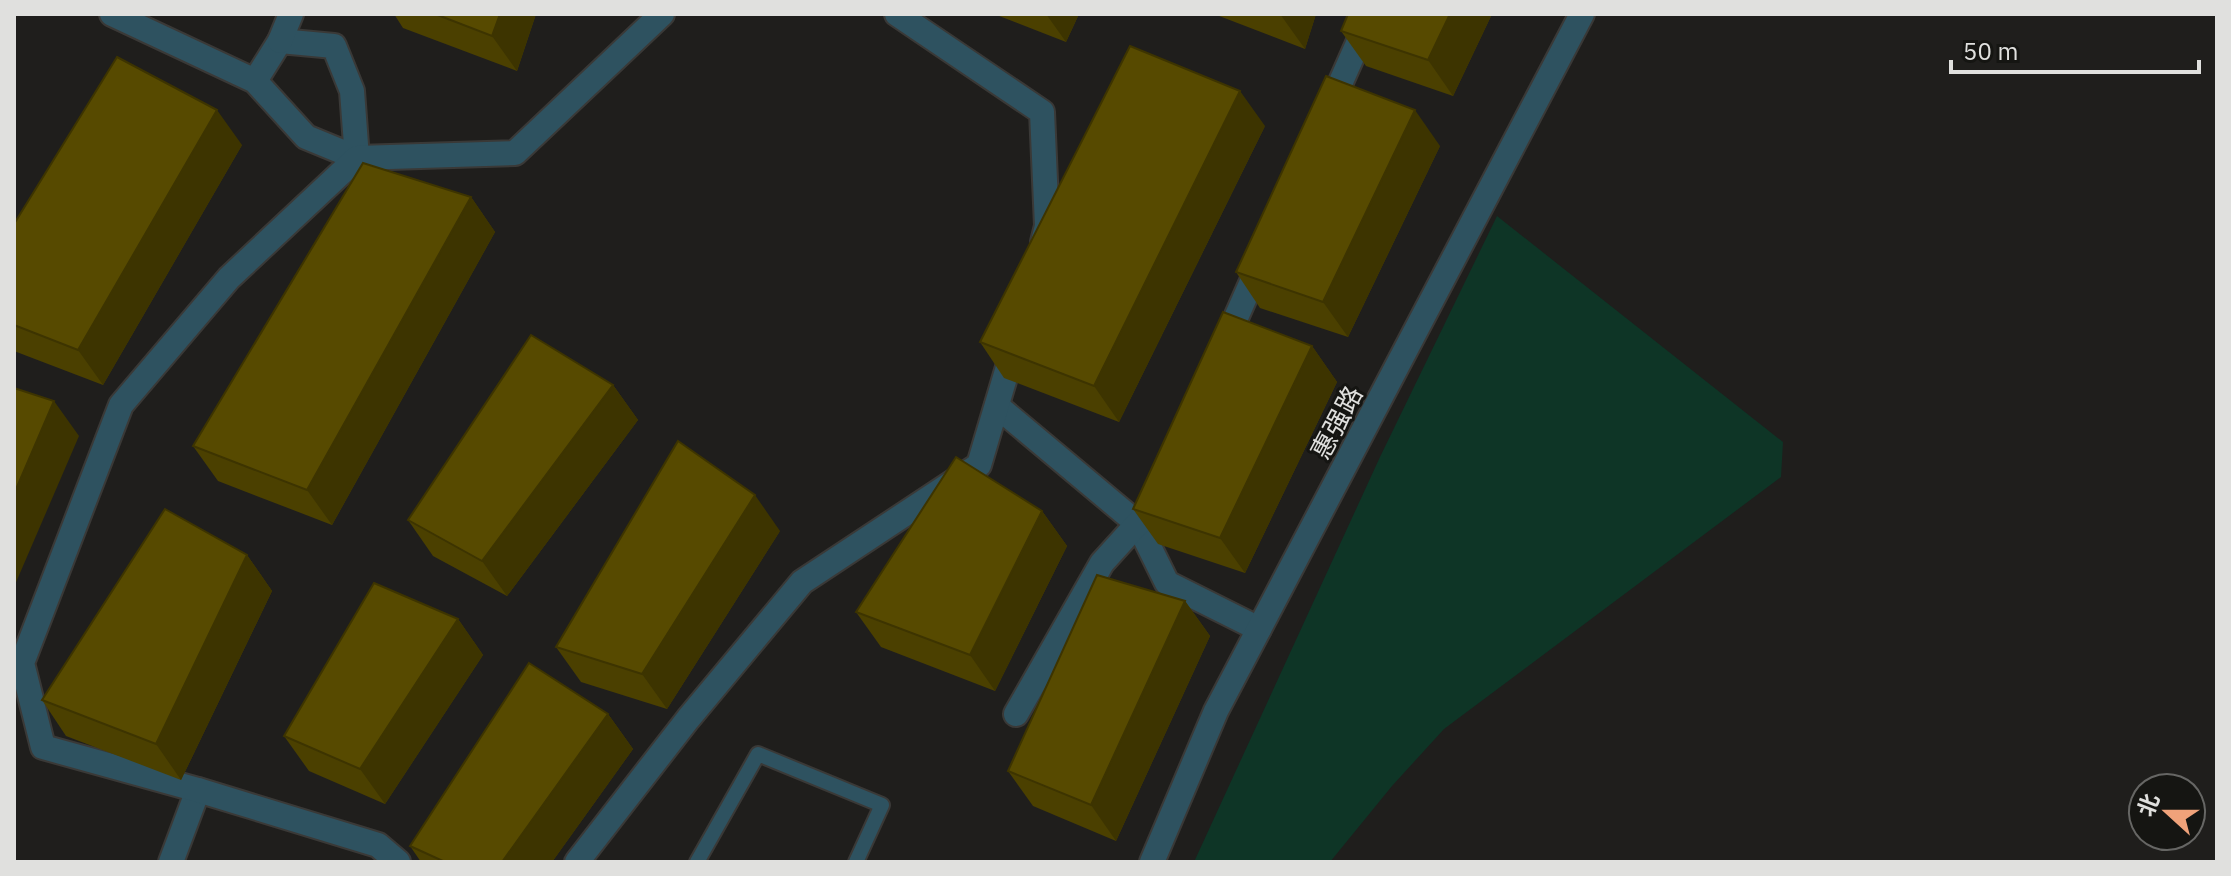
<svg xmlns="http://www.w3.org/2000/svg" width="2231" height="876" viewBox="0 0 2231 876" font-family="'IBM Plex Sans','Noto Sans SC',sans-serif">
<rect width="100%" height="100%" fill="#1f1e1c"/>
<!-- green -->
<polygon fill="#0e3526" points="1497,216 1783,442 1781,477 1444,729 1392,786 1330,862 1194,862 1380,457"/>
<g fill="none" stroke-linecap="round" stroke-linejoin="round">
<!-- service casing -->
<g stroke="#3a3937" stroke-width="18">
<polyline id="service" points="697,862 758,754 882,805 856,862"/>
</g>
<!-- minor casing -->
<g stroke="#3a3937" stroke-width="28">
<g id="minor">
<polyline points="112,14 255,81 306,137 357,158 352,91 334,46 280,41 255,81"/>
<polyline points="897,14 1042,112 1047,226 1043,242"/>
<polyline points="280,41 291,14"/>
<polyline points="1328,111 1371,14"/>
<polyline points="1224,345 1261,261"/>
<polyline points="997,406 1138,524 1167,583 1259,629"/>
<polyline points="1016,714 1102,563 1150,510 1157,495"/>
<polyline points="171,862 198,790"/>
<polyline points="398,862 378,845 198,790 43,747 22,663 121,405 229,278 357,158 515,153 662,14"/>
<polyline points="577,862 688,719 802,582 979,465 1014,347"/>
<polyline points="1152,862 1216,711 1582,14"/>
</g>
</g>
<!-- service -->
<use href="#service" stroke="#2e5260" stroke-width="14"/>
<!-- minor -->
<use href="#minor" stroke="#2e5260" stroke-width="24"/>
</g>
<!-- wall -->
<g fill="#4b4000">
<polygon points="394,14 536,14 517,71 403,28"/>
<polygon points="994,14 1079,14 1066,42"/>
<polygon points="1214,14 1316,14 1305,49"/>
<polygon points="1348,14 1492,14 1453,96 1366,66 1341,31"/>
<polygon points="1265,126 1119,422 1004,378 980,342"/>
<polygon points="242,145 103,385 14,351 14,224"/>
<polygon points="1440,146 1348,337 1260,308 1236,272"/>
<polygon points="471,197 495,232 332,525 218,481 193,446"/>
<polygon points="1312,346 1337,382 1245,573 1158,544 1133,509"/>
<polygon points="613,385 638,420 507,596 433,556 408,520"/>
<polygon points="1042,511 1067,546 995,691 881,647 856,612"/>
<polygon points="780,531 667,709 581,682 556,647"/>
<polygon points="247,555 272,591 181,780 66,736 42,700"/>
<polygon points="1185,601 1210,636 1116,841 1033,806 1008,771"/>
<polygon points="458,619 483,655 385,804 309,771 284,736"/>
<polygon points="608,714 633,749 552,862 421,862 410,846"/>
</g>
<!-- shaded-wall -->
<g fill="#3d3400">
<polygon points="500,14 536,14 517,71 492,36"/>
<polygon points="1046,14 1079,14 1066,42"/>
<polygon points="1280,14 1316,14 1305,49"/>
<polygon points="1450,14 1492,14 1453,96 1428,60"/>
<polygon points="1240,91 1265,126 1119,422 1094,386"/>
<polygon points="217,110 242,145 103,385 78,350"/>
<polygon points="1415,110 1440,146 1348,337 1323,302"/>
<polygon points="471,197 495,232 332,525 307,490"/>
<polygon points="1312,346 1337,382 1245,573 1220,538"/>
<polygon points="613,385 638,420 507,596 482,561"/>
<polygon points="54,401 79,436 14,587 14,494"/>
<polygon points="755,495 780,531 667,709 642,674"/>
<polygon points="1042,511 1067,546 995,691 970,655"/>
<polygon points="247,555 272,591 181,780 156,744"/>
<polygon points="1185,601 1210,636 1116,841 1091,805"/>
<polygon points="458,619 483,655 385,804 360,769"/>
<polygon points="608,714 633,749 552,862 502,862"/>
</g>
<!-- building -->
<g fill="#574a00" stroke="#3d3400" stroke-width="2">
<polygon points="435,14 500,14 492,36"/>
<polygon points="1348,14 1450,14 1428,60 1341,31"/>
<polygon points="1130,46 1240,91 1094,386 980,342"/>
<polygon points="117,57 217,110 78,350 14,325 14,224"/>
<polygon points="1326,76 1415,110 1323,302 1236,272"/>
<polygon points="363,163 471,197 307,490 193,446"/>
<polygon points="1223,312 1312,346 1220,538 1133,509"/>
<polygon points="531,335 613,385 482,561 408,520"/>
<polygon points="14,388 54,401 14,494"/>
<polygon points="678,441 755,495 642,674 556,647"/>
<polygon points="956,457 1042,511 970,655 856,612"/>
<polygon points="165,509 247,555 156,744 42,700"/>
<polygon points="1097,575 1185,601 1091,805 1008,771"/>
<polygon points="374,583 458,619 360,769 284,736"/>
<polygon points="529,663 608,714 502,862 445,862 410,846"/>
</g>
<g text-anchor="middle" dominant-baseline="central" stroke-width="6" stroke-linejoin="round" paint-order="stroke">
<!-- street labels -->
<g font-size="26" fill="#e0e0de" stroke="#151512">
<text transform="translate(1336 422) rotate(-62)">惠强路</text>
</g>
</g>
<!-- border -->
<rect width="2231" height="876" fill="none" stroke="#e0e0de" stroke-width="32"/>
<!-- north arrow -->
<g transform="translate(2167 812) rotate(291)"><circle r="38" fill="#151512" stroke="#666664" stroke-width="2"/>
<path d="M0-6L14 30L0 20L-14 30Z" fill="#f0a27a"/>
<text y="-12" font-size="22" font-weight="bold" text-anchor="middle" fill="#e0e0de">北</text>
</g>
<!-- scale -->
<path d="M1951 60v12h248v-12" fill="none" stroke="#e0e0de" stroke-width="4"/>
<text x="1963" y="60" font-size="24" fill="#e0e0de" stroke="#151512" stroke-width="6" paint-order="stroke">50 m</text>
</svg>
